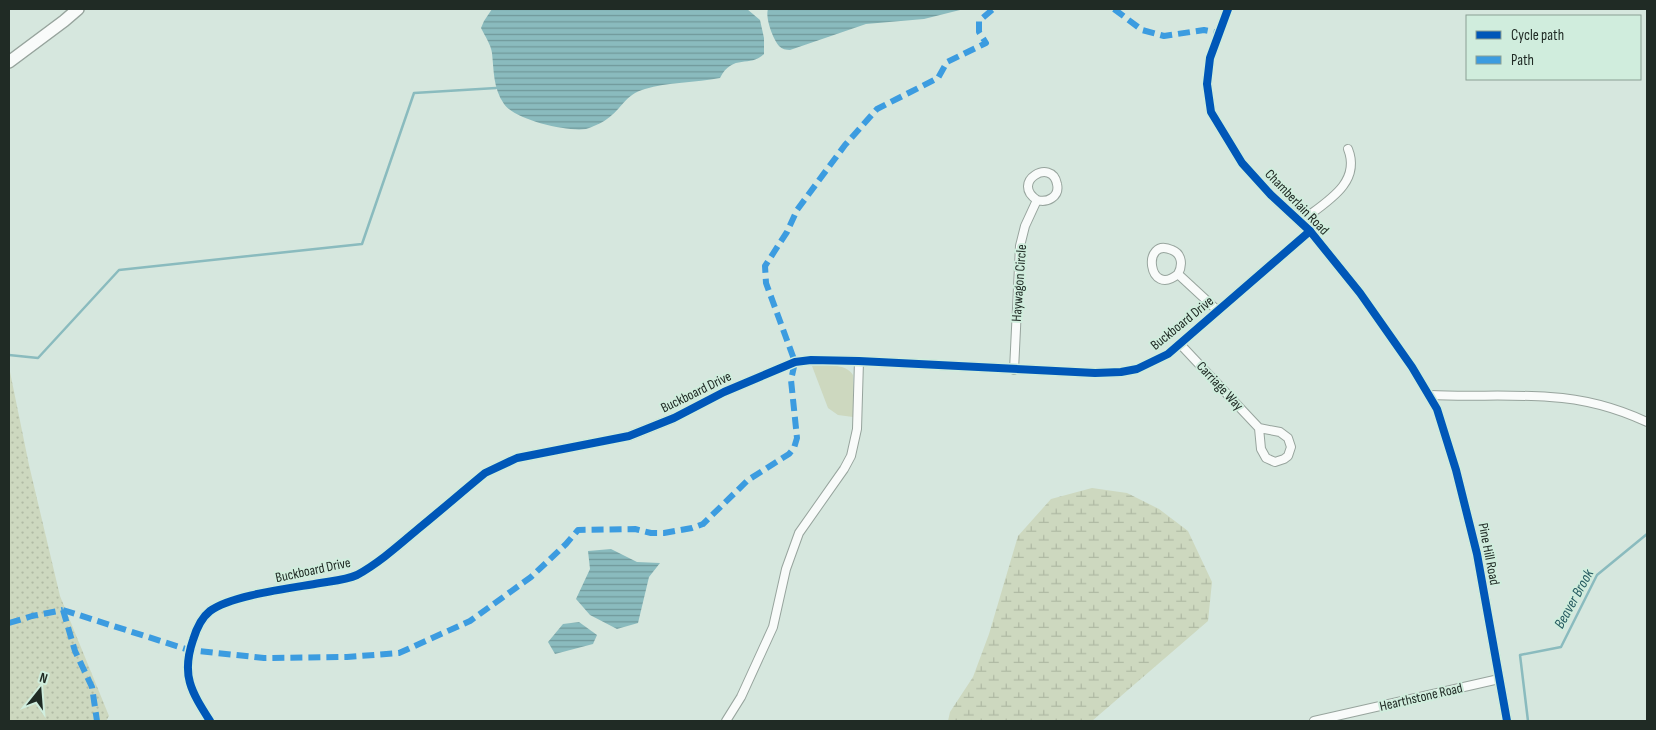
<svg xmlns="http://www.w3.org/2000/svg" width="1656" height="730" viewBox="0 0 1656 730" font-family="'Sofia Sans Condensed',sans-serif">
<defs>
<pattern id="grass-dots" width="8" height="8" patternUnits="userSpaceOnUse" patternTransform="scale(1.25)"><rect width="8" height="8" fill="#cdd8bf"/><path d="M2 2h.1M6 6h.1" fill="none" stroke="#b0baa4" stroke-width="1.8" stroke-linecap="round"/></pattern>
<pattern id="wetland-marsh" width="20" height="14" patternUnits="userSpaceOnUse" patternTransform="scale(1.25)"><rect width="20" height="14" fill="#cdd8bf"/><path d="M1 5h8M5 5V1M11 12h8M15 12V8" fill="none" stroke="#b0baa4"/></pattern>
<pattern id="water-rules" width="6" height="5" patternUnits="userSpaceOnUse" patternTransform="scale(1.25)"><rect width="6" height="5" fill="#8abbbe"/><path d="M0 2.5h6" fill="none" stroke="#70989a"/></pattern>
</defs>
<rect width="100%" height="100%" fill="#d6e7de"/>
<!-- grass -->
<polygon fill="url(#grass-dots)" points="9,367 29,465 60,596 109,716 106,721 9,721"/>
<!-- wetland -->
<polygon fill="url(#wetland-marsh)" points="1092,488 1127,493 1159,509 1188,531 1212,582 1208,621 1092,721 948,721 950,712 973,677 989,634 1018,536 1051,499"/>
<!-- garden -->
<path fill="#cdd8bf" d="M 812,366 C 825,366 845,362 853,375 L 853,417 L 838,415 L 828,408 Z"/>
<!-- water -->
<g fill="url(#water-rules)">
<path d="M 492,9 L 747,9 L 760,20 L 764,38 L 764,54 C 750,68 733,53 720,78 C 696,83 667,82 645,89 C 624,95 623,108 607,119 C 602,123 592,127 586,129 C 567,132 515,120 504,104 C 493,88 494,71 492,53 C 491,45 485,36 481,28 L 484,21 Z"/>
<path d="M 768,9 L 964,9 L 924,19 L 866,24 L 790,50 C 786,50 782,49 779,46 C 773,39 765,18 768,9 Z"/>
<polygon points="611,549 637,562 660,563 649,577 638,623 617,629 590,615 576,599 590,569 588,551"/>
<polygon points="579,622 597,635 593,644 555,654 548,642 563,624"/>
</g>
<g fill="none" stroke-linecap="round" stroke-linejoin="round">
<!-- stream -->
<g stroke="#8abbbe" stroke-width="2.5">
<polyline points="9,355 38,358 119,270 362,244 414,93 496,88"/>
<polyline points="1528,721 1520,655 1561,647 1597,575 1647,534"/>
</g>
<!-- minor casing -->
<g stroke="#97a49d" stroke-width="10">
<g id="minor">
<polyline points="1228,9 1210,58 1207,84 1211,112 1242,163 1271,195 1310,231 1360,293 1412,367 1437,409 1456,470 1477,554 1507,721"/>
<path d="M 1300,222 C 1324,203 1362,184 1348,149"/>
<path d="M 1178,274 C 1148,299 1141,236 1172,250 C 1182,254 1183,265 1178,274 L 1218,311"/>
<polyline points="1180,344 1259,428 1280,432 1288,438 1291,447 1288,456 1284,459 1275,462 1266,458 1261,449 1259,428"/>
<path d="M 1014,370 L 1020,246 L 1025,226 L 1037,200 C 1047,203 1060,197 1057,184 C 1052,157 1010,182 1037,200"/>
<path d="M 1430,395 C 1470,397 1510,394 1550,397 C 1584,399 1617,408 1647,422"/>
<path d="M 210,721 C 191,691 181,675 193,640 C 196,630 201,618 210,611 C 231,595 292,588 320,583 C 332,581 346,580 357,575 C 379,563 399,545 418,529 C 440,511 462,492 485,473 L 517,458 L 629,436 L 674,418 L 724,392 L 795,362 L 811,360 L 859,361 L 1095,373 L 1121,372 L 1137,369 L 1168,354 L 1310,231"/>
<polyline points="726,721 741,697 773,627 786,569 799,533 844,469 851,456 857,429 859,361"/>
<polyline points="1314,721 1499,679"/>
</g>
</g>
<!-- secondary casing -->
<g stroke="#97a49d" stroke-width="14">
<polyline id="secondary" points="9,62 64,21 78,9"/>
</g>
<!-- minor -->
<use href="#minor" stroke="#f9fbfa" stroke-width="8"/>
<!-- secondary -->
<use href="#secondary" stroke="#f9fbfa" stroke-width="11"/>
<!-- quiet -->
<g stroke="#3c9ce0" stroke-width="6" stroke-dasharray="12 6" stroke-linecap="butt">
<polyline points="1114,9 1142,30 1164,36 1204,30 1219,33"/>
<polyline points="63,610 189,650 264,658 347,657 399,653 470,621 531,577 566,544 578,530 635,529 651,533 664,533 692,528 703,524 748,480 789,454 794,448 797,438 791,380 795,362 766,283 765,266 787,232 797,210 845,145 877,109 938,78 947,62 986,43 979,32 979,21 993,9"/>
<polyline points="63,610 75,651 92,687 97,721"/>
<polyline points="9,623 32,616 63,610"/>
</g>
<!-- cycleway casing -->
<g stroke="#d0eddd" stroke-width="11">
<g id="cycleway">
<polyline points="1228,9 1210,58 1207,84 1211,112 1242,163 1271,195 1310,231 1360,293 1412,367 1437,409 1456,470 1477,554 1507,721"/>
<path d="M 210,721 C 191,691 181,675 193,640 C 196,630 201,618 210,611 C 231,595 292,588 320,583 C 332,581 346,580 357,575 C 379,563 399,545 418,529 C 440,511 462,492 485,473 L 517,458 L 629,436 L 674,418 L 724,392 L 795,362 L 811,360 L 859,361 L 1095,373 L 1121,372 L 1137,369 L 1168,354 L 1310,231"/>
</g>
</g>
<!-- cycleway -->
<use href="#cycleway" stroke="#0057b8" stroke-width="8"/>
</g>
<g text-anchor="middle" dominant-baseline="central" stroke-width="4" stroke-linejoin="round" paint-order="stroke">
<!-- street labels -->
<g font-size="14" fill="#202b25" stroke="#d0eddd">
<text transform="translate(1297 202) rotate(46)">Chamberlain Road</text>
<text transform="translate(1019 283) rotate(-86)">Haywagon Circle</text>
<text transform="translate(1182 323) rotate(-39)">Buckboard Drive</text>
<text transform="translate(1220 386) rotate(47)">Carriage Way</text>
<text transform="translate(696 392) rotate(-26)">Buckboard Drive</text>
<text transform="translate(1489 554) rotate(79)">Pine Hill Road</text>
<text transform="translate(313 570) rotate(-12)">Buckboard Drive</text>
<text transform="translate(1421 697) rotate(-13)">Hearthstone Road</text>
</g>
<!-- water labels -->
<g font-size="15" font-style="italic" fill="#255a60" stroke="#d0eddd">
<text transform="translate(1574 599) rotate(-61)">Beaver Brook</text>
</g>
</g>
<!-- border -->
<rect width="1656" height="730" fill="none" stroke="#202b25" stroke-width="20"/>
<!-- legend -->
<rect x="1466" y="15" width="175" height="65" fill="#d0eddd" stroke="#8a9f93"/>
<rect x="1476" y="31" width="25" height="8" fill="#0057b8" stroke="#8a9f93"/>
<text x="1511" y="40" font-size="15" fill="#202b25">Cycle path</text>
<rect x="1476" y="56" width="25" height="8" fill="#3c9ce0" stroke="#8a9f93"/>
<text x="1511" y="65" font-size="15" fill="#202b25">Path</text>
<!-- north arrow -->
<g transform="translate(40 690) rotate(17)" stroke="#d0eddd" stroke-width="4" paint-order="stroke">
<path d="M0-4L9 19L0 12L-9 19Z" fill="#202b25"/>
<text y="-8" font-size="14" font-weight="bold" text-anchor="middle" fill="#202b25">N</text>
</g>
</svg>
